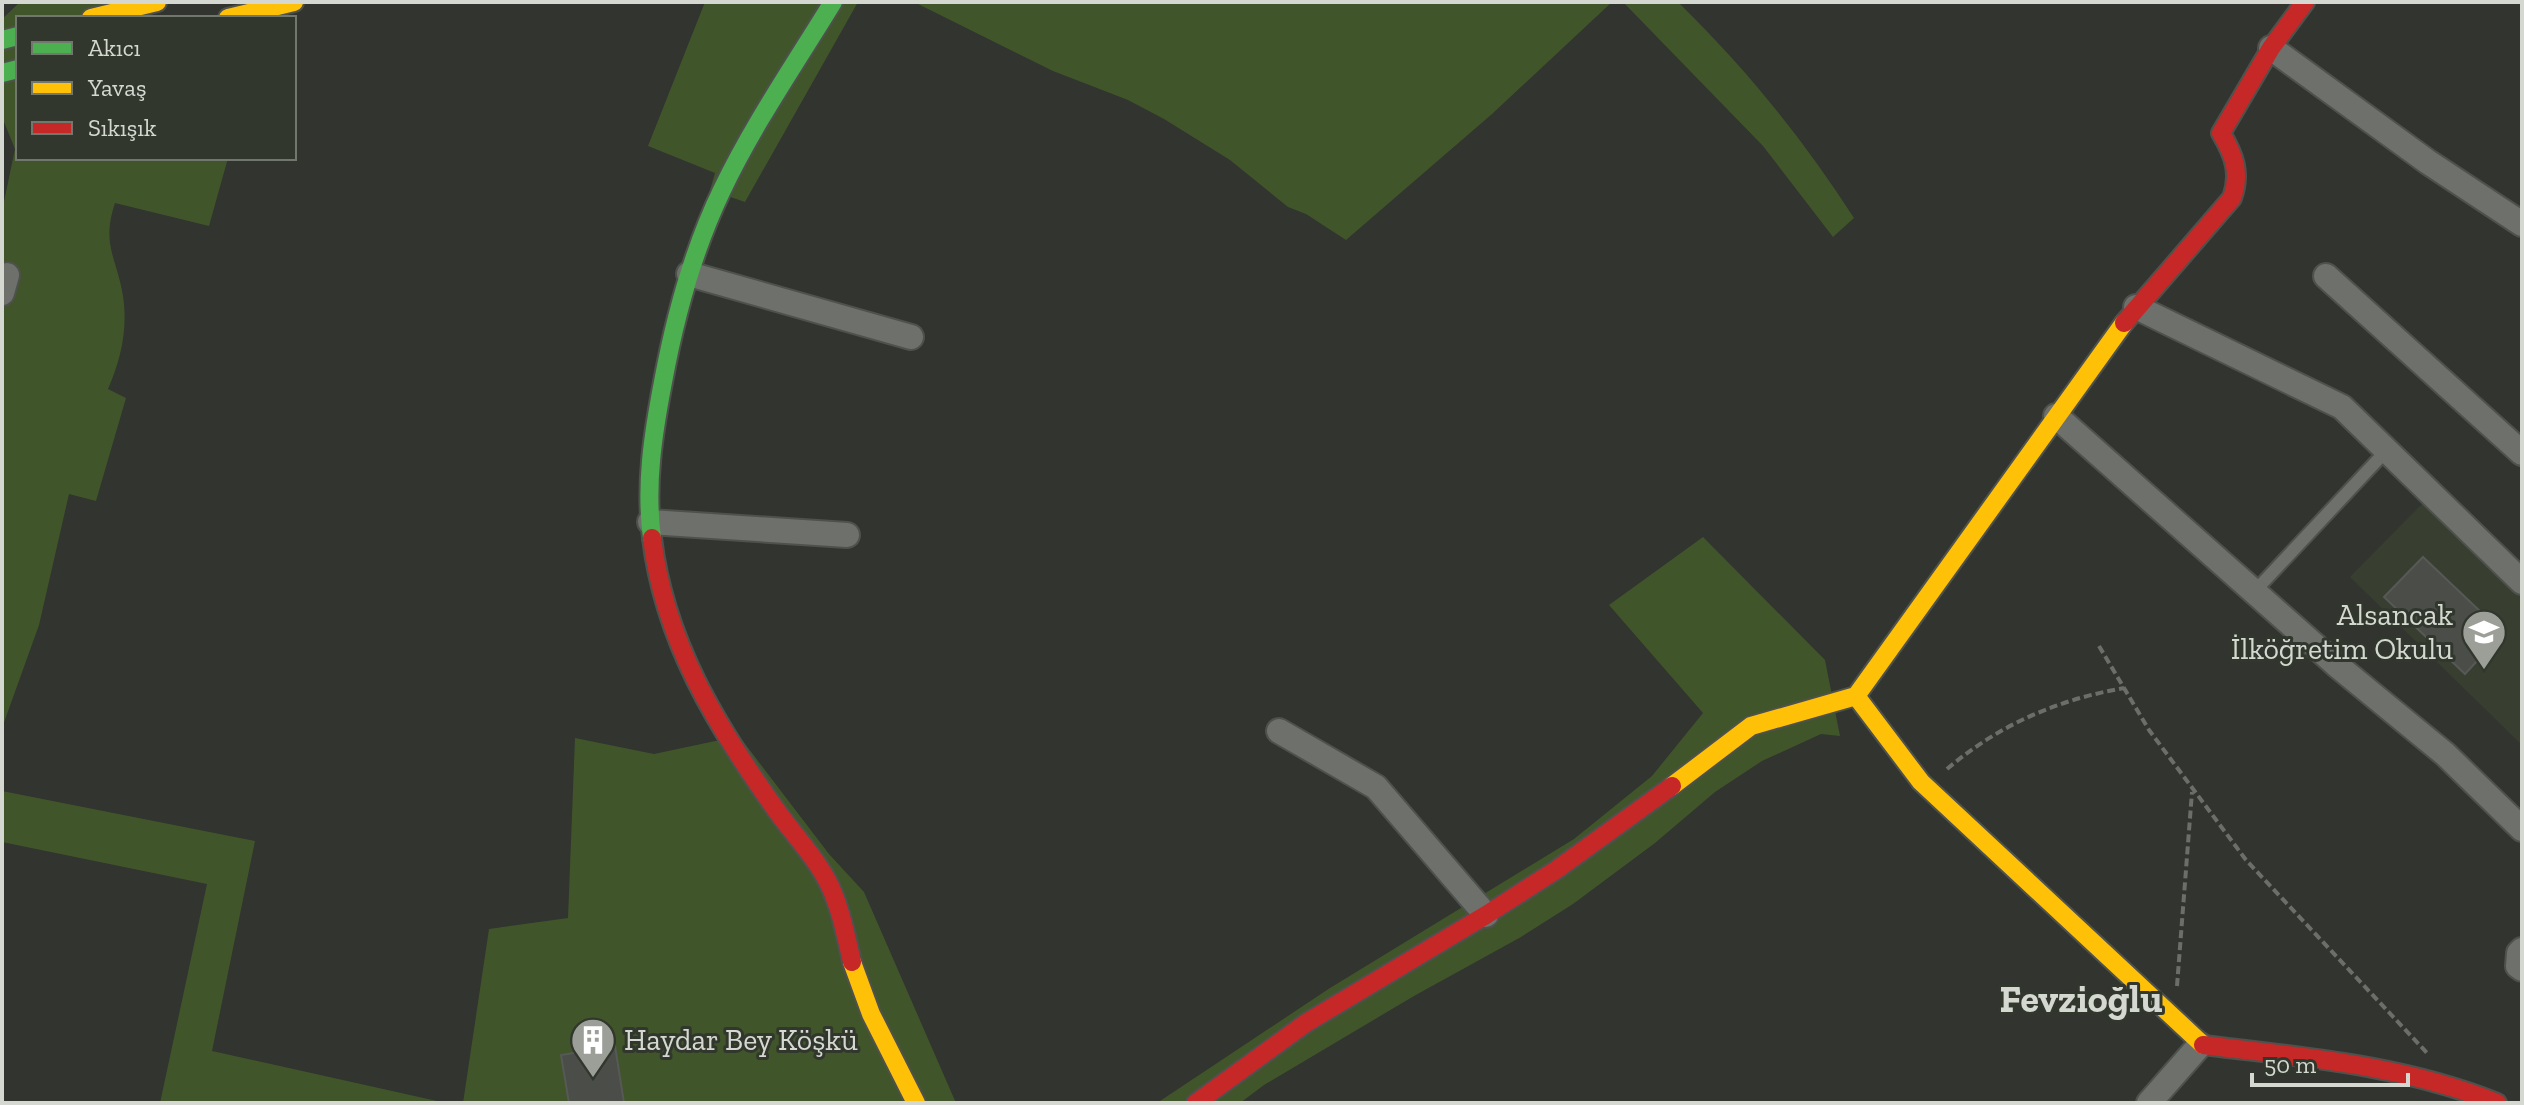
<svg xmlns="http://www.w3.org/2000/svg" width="2524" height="1105" viewBox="0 0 2524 1105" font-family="'Zilla Slab',serif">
<rect width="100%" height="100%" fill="#31342f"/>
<!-- built -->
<polygon fill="#383f31" points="2424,502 2522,597 2522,745 2350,577"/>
<!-- green -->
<g fill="#41552b">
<path d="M 20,2 L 144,2 L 142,18 L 18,18 L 18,158 L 228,158 L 209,226 L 115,203 C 101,245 117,258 123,296 C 128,329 121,359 108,389 L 126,398 L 96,501 L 69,494 L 39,625 L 2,728 L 2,211 L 15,149 L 2,117 L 2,19 Z"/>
<polygon points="705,2 858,2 745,202 710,190 715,173 648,146"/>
<polygon points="914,2 1612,2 1492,114 1346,240 1306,214 1288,207 1230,160 1164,119 1128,100 1053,71"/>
<path d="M 1623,2 L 1677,2 L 1681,5 C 1747,70 1804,140 1854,218 L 1833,237 L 1763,146 Z"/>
<polygon points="1703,537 1825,660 1840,736 1821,734 1762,761 1715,792 1655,843 1573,904 1521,937 1414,996 1264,1085 1240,1103 1157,1103 1330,988 1574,839 1652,776 1703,713 1609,605"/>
<polygon points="739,736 829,854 864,892 956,1103 463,1103 489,929 568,918 575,738 654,754"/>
<polygon points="2,791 255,841 212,1051 446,1103 160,1103 207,884 2,842"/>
</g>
<!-- building -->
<g fill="#4b4d49" stroke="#565955" stroke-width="2">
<polygon points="2423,557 2503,633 2465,674 2384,597"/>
<polygon points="594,1030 597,1049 615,1046 624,1103 569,1103 561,1055 580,1052 576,1034"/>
</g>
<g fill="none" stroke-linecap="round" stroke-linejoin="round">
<!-- lane casing -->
<g stroke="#4e514c" stroke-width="16">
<polyline id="lane" points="2255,591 2386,451"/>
</g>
<!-- street casing -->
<g stroke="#4e514c" stroke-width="28">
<g id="street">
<polyline points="2271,48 2428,162 2522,224"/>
<polyline points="689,274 911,337"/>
<polyline points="2326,276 2522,453"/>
<polyline points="2,293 7,275"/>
<polyline points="2136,307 2342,407 2522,582"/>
<polyline points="2056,416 2339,667 2445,754 2522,829"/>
<polyline points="650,522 847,535"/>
<polyline points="1279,731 1376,787 1486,915"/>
<polyline points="2522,950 2519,953 2518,966 2522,969"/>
<polyline points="2149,1103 2200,1045"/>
</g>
</g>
<!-- fast casing -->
<g stroke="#4e514c" stroke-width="22">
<g id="fast">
<polyline points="2,40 18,36"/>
<polyline points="2,73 18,69"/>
<path d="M 652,538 C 645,485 653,434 663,382 C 675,317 693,250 722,190 C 753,125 795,64 833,2"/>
</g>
</g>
<!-- slow casing -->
<g stroke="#4e514c" stroke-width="22">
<g id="slow">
<polyline points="91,18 157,2"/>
<polyline points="228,18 294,2"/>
<polyline points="1856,696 1921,782 2203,1045"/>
<polyline points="1672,786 1751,726 1856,696 2124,323"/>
<polyline points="852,962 871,1014 916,1103"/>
</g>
</g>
<!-- jam casing -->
<g stroke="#4e514c" stroke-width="22">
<g id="jam">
<path d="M 2124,323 L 2232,198 C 2241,173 2234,155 2221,133 L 2271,48 L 2305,2"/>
<path d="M 652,538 C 664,640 716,725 774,807 C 792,833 816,857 830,886 C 841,910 846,936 852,962"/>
<path d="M 2203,1045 C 2302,1057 2403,1065 2497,1103"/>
<polyline points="1196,1103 1306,1023 1486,915 1556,870 1672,786"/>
</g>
</g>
<!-- path -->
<g stroke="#6c6e6a" stroke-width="4" stroke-dasharray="8 4" stroke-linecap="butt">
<polyline points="2099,646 2149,730 2246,860 2428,1054"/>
<path d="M 1947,769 C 1999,725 2056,700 2124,688"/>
<polyline points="2177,986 2192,792"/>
</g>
<!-- lane -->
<use href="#lane" stroke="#6d706b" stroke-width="12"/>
<!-- street -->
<use href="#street" stroke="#6d706b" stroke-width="24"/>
<!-- fast -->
<use href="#fast" stroke="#4caf50" stroke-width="18"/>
<!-- slow -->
<use href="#slow" stroke="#ffc107" stroke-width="18"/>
<!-- jam -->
<use href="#jam" stroke="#c62828" stroke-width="18"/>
</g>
<!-- icons -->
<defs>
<g id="school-pin" transform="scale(2.3)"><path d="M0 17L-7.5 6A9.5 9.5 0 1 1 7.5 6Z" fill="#9b9f98" stroke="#31372c"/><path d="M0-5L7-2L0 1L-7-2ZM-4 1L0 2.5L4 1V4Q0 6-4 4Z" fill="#fff"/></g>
<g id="building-pin" transform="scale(2.3)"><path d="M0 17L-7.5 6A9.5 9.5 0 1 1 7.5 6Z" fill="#9b9f98" stroke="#31372c"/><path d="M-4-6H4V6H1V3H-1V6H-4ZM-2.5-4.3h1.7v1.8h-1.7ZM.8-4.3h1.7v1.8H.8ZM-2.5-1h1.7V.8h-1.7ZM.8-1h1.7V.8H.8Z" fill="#fff"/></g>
</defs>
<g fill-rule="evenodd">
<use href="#school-pin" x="2484" y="632"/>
<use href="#building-pin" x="593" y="1040"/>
</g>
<g text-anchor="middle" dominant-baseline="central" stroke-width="6" stroke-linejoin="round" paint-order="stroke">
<!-- poi labels -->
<g font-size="30" fill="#d4d8d1" stroke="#31372c" text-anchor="end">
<text x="2453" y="615">Alsancak<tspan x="2453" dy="34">İlköğretim Okulu</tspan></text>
<text x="624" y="1040" text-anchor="start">Haydar Bey Köşkü</text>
</g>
<!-- district labels -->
<g font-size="38" font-weight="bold" fill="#d4d8d1" stroke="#31372c">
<text x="2081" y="999">Fevzioğlu</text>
</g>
</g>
<!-- border -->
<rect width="2524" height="1105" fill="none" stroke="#d4d8d1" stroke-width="8"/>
<!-- legend -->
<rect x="16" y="16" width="280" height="144" fill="#31372c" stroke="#72776e" stroke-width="2"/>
<rect x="32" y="42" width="40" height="12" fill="#4caf50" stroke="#72776e" stroke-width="2"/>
<text x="88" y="56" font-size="24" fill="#d4d8d1">Akıcı</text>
<rect x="32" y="82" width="40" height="12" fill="#ffc107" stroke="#72776e" stroke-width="2"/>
<text x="88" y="96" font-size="24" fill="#d4d8d1">Yavaş</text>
<rect x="32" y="122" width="40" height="12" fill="#c62828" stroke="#72776e" stroke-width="2"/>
<text x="88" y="136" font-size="24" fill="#d4d8d1">Sıkışık</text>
<!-- scale -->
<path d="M2252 1073v12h156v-12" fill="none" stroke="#d4d8d1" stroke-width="4"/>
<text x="2264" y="1073" font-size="24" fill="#d4d8d1" stroke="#31372c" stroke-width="6" paint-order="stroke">50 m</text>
</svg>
